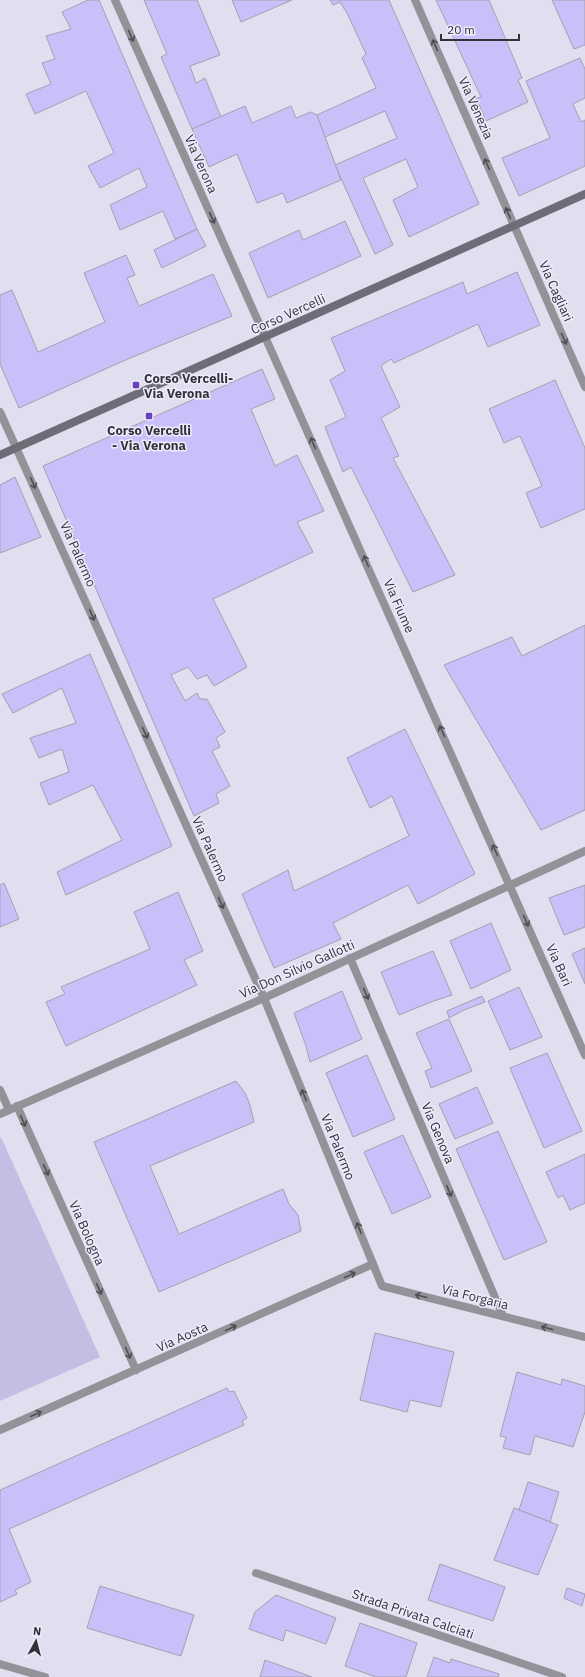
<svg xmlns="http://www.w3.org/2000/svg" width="585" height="1677" viewBox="0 0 585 1677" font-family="'IBM Plex Sans',sans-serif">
<rect width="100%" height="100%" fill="#e1deef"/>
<!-- green -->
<polygon fill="#c4bee4" points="1,1137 100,1357 0,1401 0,1138"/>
<!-- building -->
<g fill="#cac0f9" stroke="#a3a0b0">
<polygon points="88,0 99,0 197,229 175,239 163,211 120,230 110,205 147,187 139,168 100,188 88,166 114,153 86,91 35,114 26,94 51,84 42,63 55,59 46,36 71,29 62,12"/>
<polygon points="144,0 197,0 220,55 190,66 196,83 205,78 221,117 192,129 161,57 167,54"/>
<polygon points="232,0 292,0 241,22"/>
<polygon points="330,0 389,0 479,204 409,237 393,200 418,187 406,159 363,178 393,245 375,254 335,165 397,138 385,111 325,137 317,115 376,88 362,58 366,54 348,15 340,2 333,5"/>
<polygon points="436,0 489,0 522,78 518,80 528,102 486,121 476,98 481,97"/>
<polygon points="552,0 585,0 585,45 574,49"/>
<polygon points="580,58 585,69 585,98 573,104 581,122 585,120 585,166 519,196 502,158 550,138 526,81"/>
<polygon points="245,106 252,123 291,106 296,118 311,112 317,115 341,180 287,203 283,193 257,203 237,154 209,167 192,129"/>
<polygon points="345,221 361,256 268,298 249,253 299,230 303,240"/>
<polygon points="197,229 206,246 162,268 154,250"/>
<polygon points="126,255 135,275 127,278 139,306 213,274 232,316 123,361 19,408 0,364 0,295 12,290 38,352 105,322 84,273"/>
<polygon points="517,272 540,325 488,347 478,324 394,363 391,359 381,366 400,407 381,418 399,456 393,458 455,575 413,592 351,467 343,472 325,427 346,417 330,380 345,371 331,338 463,282 467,294"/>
<polygon points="262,369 275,399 251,409 275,466 297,455 324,511 297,522 313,552 213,599 247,667 214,686 207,675 197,679 188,667 171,675 185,701 197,693 200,699 207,699 225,732 216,738 220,747 212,751 230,786 216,794 219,803 194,816 43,466"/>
<polygon points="555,380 585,448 585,509 541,528 526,493 542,486 520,436 504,443 489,409"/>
<polygon points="15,477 41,537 0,553 0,485"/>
<polygon points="585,625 585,810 541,830 444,665 512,637 522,656"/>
<polygon points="90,654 172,846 66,895 57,872 122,840 93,785 49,805 40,783 69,772 62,749 39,758 30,738 76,723 62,688 13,713 2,694"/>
<polygon points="405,729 475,874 418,904 408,885 333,923 341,939 274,968 242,894 288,870 294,891 409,836 392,796 370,808 347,758"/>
<polygon points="4,883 19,919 0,927 0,885"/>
<polygon points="585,885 585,927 564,935 549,898"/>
<polygon points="178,892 203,951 184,960 197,985 66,1046 46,1002 65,994 61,987 150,949 134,912"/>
<polygon points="491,923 511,970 471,989 450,941"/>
<polygon points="585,948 585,984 572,954"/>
<polygon points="433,951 452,995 431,1002 399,1015 381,972"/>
<polygon points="519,987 542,1037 510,1050 488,1001"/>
<polygon points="342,991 362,1039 310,1062 306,1046 294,1013"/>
<polygon points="482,996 485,1002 464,1010 449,1018 447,1011"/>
<polygon points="449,1019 472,1071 431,1088 425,1071 432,1068 416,1033"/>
<polygon points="547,1053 582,1131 544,1148 510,1068"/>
<polygon points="367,1055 395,1119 353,1137 326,1073"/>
<polygon points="236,1081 245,1093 250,1105 254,1122 150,1166 179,1234 283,1189 289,1204 298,1215 301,1231 159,1292 94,1142"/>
<polygon points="477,1087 493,1123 455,1139 439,1104"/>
<polygon points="498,1131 547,1242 504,1260 456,1149"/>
<polygon points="403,1135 431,1197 392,1214 364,1152"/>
<polygon points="585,1154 585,1203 570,1210 563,1195 558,1198 546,1172"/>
<polygon points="375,1333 454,1352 441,1407 410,1400 407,1412 360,1400"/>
<polygon points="517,1372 561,1385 562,1379 585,1386 585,1412 573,1447 535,1436 530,1455 503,1448 506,1437 500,1436"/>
<polygon points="227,1388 229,1392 234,1391 247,1418 242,1421 244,1425 9,1529 31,1582 15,1590 17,1594 0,1602 0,1490"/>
<polygon points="528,1482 559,1492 550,1522 519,1510"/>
<polygon points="514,1508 558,1525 538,1575 494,1560"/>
<polygon points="440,1564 505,1587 493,1621 428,1600"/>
<polygon points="100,1586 194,1615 181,1656 87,1628"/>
<polygon points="567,1588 585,1594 582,1606 564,1598"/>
<polygon points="276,1595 336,1618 326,1644 286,1630 283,1641 249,1629 255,1612"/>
<polygon points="360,1623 417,1643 406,1677 376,1677 345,1666"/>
<polygon points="434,1657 450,1663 451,1659 499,1674 498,1677 427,1677"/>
<polygon points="265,1660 312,1677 260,1677"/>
</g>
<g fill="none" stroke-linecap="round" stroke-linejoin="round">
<!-- minor -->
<g stroke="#939299" stroke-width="8">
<polyline points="115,0 585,1055"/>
<polyline points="415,0 585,387"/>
<polyline points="0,412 264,998 382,1286 585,1337"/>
<polyline points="350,958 503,1316"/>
<polyline points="0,1090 9,1110"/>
<polyline points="17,1106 136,1370"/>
<polyline points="0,1114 264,998 585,851"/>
<polyline points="0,1430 373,1264"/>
<polyline points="256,1573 562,1677"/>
<polyline points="0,1664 45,1677"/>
</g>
<!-- secondary -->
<polyline stroke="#6e6c76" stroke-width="8" points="0,455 585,194"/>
</g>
<!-- one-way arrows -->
<defs><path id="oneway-shaft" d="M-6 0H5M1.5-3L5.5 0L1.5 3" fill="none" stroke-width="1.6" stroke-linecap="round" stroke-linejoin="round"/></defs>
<g stroke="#4f4e55">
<use href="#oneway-shaft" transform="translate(131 36) rotate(66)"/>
<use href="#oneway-shaft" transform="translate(435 45) rotate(-114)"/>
<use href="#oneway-shaft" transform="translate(487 164) rotate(-114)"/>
<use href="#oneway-shaft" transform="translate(508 213) rotate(-113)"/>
<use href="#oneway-shaft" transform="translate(212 218) rotate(66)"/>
<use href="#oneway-shaft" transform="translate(564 339) rotate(66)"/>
<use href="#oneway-shaft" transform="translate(313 443) rotate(-114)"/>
<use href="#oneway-shaft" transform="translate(33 483) rotate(66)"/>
<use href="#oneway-shaft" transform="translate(366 561) rotate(-114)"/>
<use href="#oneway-shaft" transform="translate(92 615) rotate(66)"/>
<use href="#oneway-shaft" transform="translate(442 731) rotate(-114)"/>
<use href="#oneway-shaft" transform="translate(145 733) rotate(66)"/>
<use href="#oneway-shaft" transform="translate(495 850) rotate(-114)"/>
<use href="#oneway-shaft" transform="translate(221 903) rotate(66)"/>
<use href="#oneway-shaft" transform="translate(526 921) rotate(66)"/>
<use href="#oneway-shaft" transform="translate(366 994) rotate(67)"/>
<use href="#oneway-shaft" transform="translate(304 1095) rotate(-112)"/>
<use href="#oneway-shaft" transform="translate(23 1121) rotate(66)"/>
<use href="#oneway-shaft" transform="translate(46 1170) rotate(66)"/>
<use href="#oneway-shaft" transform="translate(449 1191) rotate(67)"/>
<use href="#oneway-shaft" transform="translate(359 1228) rotate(-112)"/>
<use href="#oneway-shaft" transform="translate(350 1275) rotate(-24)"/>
<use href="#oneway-shaft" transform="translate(99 1289) rotate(66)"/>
<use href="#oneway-shaft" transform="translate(421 1296) rotate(-166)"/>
<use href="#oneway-shaft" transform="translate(231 1328) rotate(-24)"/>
<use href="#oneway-shaft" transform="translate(547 1328) rotate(-166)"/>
<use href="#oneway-shaft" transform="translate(128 1353) rotate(66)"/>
<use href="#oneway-shaft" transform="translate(36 1414) rotate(-24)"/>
</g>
<!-- markers -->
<g fill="#6943bb" stroke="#eeebfd" stroke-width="1.5">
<rect x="132" y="381" width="8" height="8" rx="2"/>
<rect x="145" y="412" width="8" height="8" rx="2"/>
</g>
<g text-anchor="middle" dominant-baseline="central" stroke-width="3" stroke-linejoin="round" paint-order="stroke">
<!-- street labels -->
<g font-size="13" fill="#323138" stroke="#eeebfd">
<text transform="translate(476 108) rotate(66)">Via Venezia</text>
<text transform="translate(201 164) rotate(66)">Via Verona</text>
<text transform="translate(556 291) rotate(66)">Via Cagliari</text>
<text transform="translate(288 314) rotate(-24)">Corso Vercelli</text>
<text transform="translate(78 554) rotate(66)">Via Palermo</text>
<text transform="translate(399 606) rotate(66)">Via Fiume</text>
<text transform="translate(210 849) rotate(66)">Via Palermo</text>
<text transform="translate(559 965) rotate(66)">Via Bari</text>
<text transform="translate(297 969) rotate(-24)">Via Don Silvio Gallotti</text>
<text transform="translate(438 1133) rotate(67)">Via Genova</text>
<text transform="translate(338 1147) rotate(68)">Via Palermo</text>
<text transform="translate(87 1233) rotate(66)">Via Bologna</text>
<text transform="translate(475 1297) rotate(14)">Via Forgaria</text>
<text transform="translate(182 1337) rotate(-24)">Via Aosta</text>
<text transform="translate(413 1614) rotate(19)">Strada Privata Calciati</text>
</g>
<!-- poi labels -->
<g font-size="13" font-weight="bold" fill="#323138" stroke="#eeebfd" text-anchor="start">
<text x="144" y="378">Corso Vercelli-<tspan x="144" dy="15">Via Verona</tspan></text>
<text x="149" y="430" text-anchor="middle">Corso Vercelli<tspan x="149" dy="15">- Via Verona</tspan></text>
</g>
</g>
<!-- north arrow -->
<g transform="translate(36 1641) rotate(7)" stroke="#eeebfd" stroke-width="3" paint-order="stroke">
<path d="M0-3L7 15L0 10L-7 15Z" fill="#323138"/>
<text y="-6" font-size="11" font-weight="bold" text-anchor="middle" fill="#323138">N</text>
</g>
<!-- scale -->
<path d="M441 34v6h78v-6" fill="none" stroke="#323138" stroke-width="2"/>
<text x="447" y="34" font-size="12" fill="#323138" stroke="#eeebfd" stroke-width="3" paint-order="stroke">20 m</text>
</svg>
